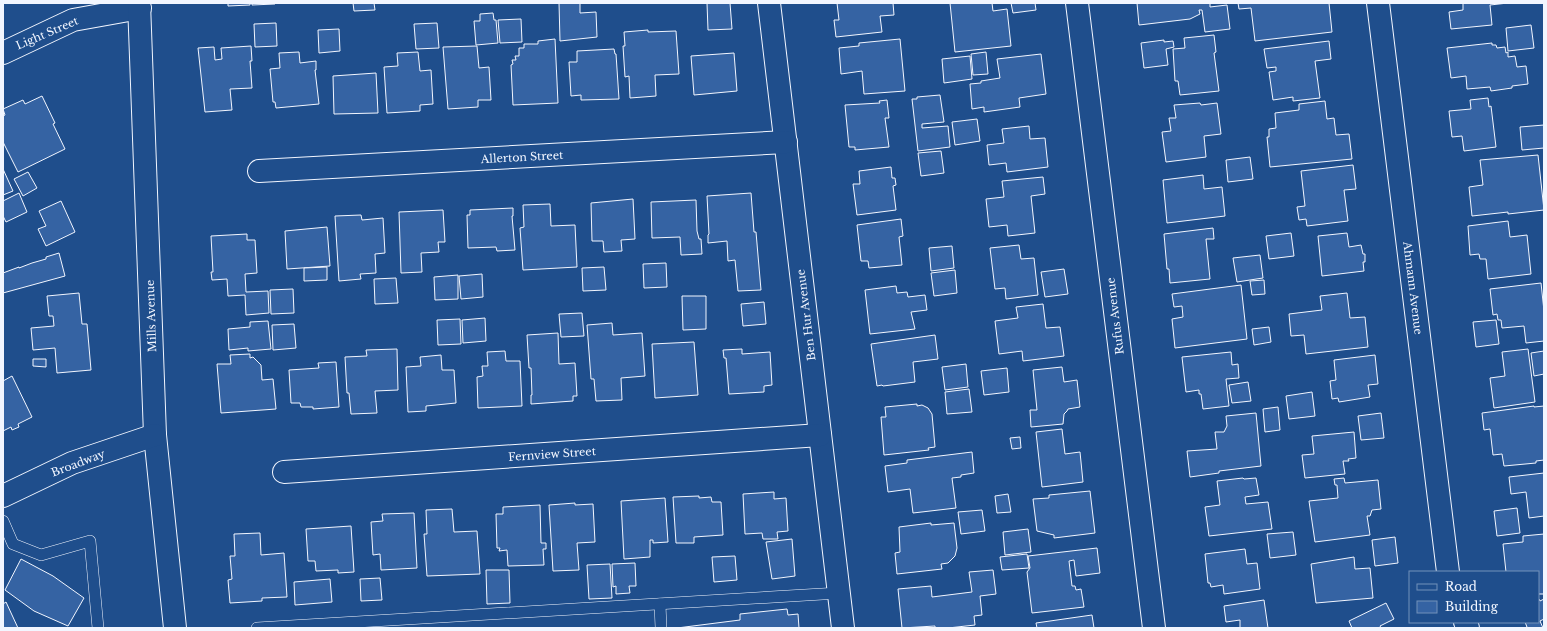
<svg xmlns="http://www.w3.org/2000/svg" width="1547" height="631" viewBox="0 0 1547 631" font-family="'Libre Baskerville',serif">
<rect width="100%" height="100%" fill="#1f4e8c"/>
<!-- building -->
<g fill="#3563a3" stroke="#f2f6ff">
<polygon points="228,3 250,3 250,5 228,6"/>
<polygon points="252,3 275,3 275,4 252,5"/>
<polygon points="353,3 374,3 375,10 354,11"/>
<polygon points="559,3 580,3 580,13 596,12 597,37 560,41"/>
<polygon points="707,3 730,3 732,29 708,30"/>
<polygon points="837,3 893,3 894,15 880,16 882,32 836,37 834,20 839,20"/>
<polygon points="950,3 992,3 993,11 1007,9 1011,46 955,52"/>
<polygon points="1011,3 1035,3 1036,10 1013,13"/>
<polygon points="1137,3 1210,3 1210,7 1227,5 1230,29 1205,32 1202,10 1199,10 1200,14 1190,19 1139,25"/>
<polygon points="1238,3 1329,3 1332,32 1255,41 1251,8 1239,9"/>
<polygon points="1463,3 1508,3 1490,5 1492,25 1451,29 1449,12 1463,10"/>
<polygon points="493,13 494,20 496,20 498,43 476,45 474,21 480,21 480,14"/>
<polygon points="521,19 522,42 500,43 498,20"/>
<polygon points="276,23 277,46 255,47 254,24"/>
<polygon points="437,23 439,48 416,49 414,24"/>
<polygon points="1531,25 1534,48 1508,51 1506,28"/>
<polygon points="339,29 340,51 319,53 318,30"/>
<polygon points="648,30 648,32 676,31 679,74 655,75 656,96 630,98 629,76 625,77 623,46 625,46 624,32"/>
<polygon points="1214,35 1216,52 1214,53 1219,91 1180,95 1178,81 1175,81 1173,49 1185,48 1184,38"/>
<polygon points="555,39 558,103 513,105 511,65 513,64 512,60 516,60 515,56 519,56 519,48 524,48 524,44 538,44 538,41"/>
<polygon points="900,39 905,91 864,94 862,71 841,74 839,48 859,46 859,43"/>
<polygon points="1164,40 1164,42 1173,41 1174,47 1166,49 1168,65 1144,68 1141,43"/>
<polygon points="1329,41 1331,59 1315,61 1320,98 1293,101 1293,97 1273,100 1269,72 1276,71 1276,67 1267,68 1264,49"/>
<polygon points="1492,43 1492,45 1496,45 1497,48 1505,47 1506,53 1508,52 1508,57 1515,56 1517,67 1526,66 1528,84 1512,86 1512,88 1491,91 1490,87 1467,89 1466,76 1451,78 1447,48"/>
<polygon points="251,46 252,61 250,61 252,88 230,89 232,110 205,112 198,48 214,47 215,60 222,59 221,48"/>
<polygon points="477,46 479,68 489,67 491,100 478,100 478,107 448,109 443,47"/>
<polygon points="614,49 615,54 616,54 619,99 581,100 581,95 571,96 569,62 577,62 577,51"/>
<polygon points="299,52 300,63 316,61 316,70 315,70 319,104 276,108 275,102 273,102 270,69 280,68 279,53"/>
<polygon points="418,52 420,71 431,70 433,104 420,105 420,111 387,113 384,67 398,66 397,53"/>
<polygon points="986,52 988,74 973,75 971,54"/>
<polygon points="734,53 737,91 694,95 691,56"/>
<polygon points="1041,54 1046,94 1019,98 1020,107 984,112 984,107 972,109 970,84 981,83 981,81 1000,78 997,59"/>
<polygon points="970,56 972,79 944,83 942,59"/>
<polygon points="376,73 378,113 334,114 333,76"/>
<polygon points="940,95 944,122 922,124 922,128 948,126 950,147 918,151 912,99 917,99 917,97"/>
<polygon points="42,96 55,123 53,124 65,149 18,172 3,142 3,116 5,115 3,109 23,100 25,104"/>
<polygon points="1488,98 1489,107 1491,106 1496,147 1464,151 1462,136 1452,137 1449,111 1471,109 1470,100"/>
<polygon points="887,100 889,118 885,118 889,147 855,150 855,147 849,147 845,105 880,103 879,101"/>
<polygon points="1325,101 1327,119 1334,118 1336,135 1349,134 1352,159 1270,167 1267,137 1269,137 1269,129 1276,128 1275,113 1299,110 1299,104"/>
<polygon points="1200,103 1201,105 1217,103 1221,134 1204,136 1206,157 1166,162 1162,132 1171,131 1169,118 1176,118 1174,105"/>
<polygon points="977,119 980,141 955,145 952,122"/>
<polygon points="1544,125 1544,148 1522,150 1520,127"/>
<polygon points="1029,126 1030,139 1045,138 1048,167 1007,172 1006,163 989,165 987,145 1004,143 1002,129"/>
<polygon points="941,151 944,173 921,176 918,153"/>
<polygon points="1538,155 1544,210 1508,214 1508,212 1472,216 1469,187 1483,185 1480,160"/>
<polygon points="1250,157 1253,179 1228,182 1226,160"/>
<polygon points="1353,165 1356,189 1344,190 1348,221 1307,226 1306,219 1299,220 1297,207 1305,206 1301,171"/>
<polygon points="891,167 892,178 895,178 896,185 893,186 896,210 857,215 853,184 860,184 859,171"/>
<polygon points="3,169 13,191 3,195"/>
<polygon points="28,172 37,188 23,196 14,179"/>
<polygon points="1203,175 1204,189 1222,187 1225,216 1167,223 1163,180"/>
<polygon points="1043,177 1045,194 1031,196 1035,233 1008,236 1007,225 989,227 986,199 1004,197 1002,181"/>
<polygon points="19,193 27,212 6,222 3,216 3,201"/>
<polygon points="751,193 754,232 756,232 761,290 738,291 735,260 728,261 727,241 708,243 708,235 709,234 707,196"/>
<polygon points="633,199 635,239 621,240 622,251 604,252 603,241 592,241 591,203"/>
<polygon points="696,200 697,231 699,239 701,239 702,254 681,255 680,237 652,238 651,202"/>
<polygon points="61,201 75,232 46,246 38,229 46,226 39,211"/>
<polygon points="550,204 551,226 575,225 577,267 523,270 520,228 524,227 523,205"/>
<polygon points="513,208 513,216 512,216 515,250 497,251 496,247 468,248 467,215 470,215 470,210"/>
<polygon points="443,210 445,242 438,242 439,252 421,253 422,272 401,273 399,212"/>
<polygon points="361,215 362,220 383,218 385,253 375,254 376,273 360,274 361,279 339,281 335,216"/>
<polygon points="901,219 903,236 899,237 902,265 869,268 868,261 861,261 857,225"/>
<polygon points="1508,221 1510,237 1527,235 1531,274 1488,279 1486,259 1480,259 1479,254 1470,255 1468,226"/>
<polygon points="327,227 330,266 287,269 285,231"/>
<polygon points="1213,228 1214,239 1206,239 1210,279 1170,283 1169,269 1167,269 1164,234"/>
<polygon points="1291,233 1294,256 1269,259 1266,236"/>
<polygon points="1347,233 1349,247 1361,245 1363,254 1365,254 1365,262 1363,262 1364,271 1322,276 1318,236"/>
<polygon points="247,234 247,240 255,240 257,273 245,274 246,292 268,291 269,313 246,315 245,295 228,296 227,279 212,280 211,272 213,272 211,236"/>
<polygon points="1019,245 1021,259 1034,258 1038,295 1006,299 1005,288 995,289 990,248"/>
<polygon points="952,246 954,268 931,271 929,248"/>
<polygon points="59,253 65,276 3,293 3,273 19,267 19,268 32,263 46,259 46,257"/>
<polygon points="1260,255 1263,278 1237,282 1233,258"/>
<polygon points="666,263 667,287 644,288 643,264"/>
<polygon points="327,267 327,280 304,281 304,268"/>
<polygon points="604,267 606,290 583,291 582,268"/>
<polygon points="1064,269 1068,294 1045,297 1041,272"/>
<polygon points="955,270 957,293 934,296 931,273"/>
<polygon points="482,274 483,297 461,299 459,276"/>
<polygon points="458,275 458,299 435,300 434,277"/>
<polygon points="396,278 398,303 375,304 374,279"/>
<polygon points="1264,280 1265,294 1252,295 1250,281"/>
<polygon points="1541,283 1544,311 1544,341 1526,343 1524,326 1502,328 1501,320 1498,320 1497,314 1493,315 1490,289"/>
<polygon points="1241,285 1247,339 1175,348 1172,319 1183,317 1182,306 1174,307 1172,294"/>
<polygon points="896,286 897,293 907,292 908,297 925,295 927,310 911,312 915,329 870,334 865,290"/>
<polygon points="293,289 294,313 271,314 270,290"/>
<polygon points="79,293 82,324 87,324 91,370 57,373 55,348 33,350 31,328 54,326 53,316 49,316 47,296"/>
<polygon points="1347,293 1350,318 1365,317 1368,347 1306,354 1304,335 1291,336 1289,314 1322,310 1320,296"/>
<polygon points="682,296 706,296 706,329 683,330"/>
<polygon points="764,302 766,324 743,326 741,304"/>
<polygon points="1043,304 1046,328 1060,327 1064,356 1023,361 1022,351 999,354 995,321 1018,318 1016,307"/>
<polygon points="582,313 584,336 561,337 559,314"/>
<polygon points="485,318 486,341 463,343 462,320"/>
<polygon points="460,319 461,344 438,345 437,320"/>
<polygon points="1496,320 1499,344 1476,347 1473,322"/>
<polygon points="268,321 271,349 248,351 248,348 229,350 228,329 250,327 250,322"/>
<polygon points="612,323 613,335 642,333 645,376 621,378 622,400 596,401 594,379 591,379 587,325"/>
<polygon points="294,324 296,348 273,350 272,325"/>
<polygon points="1269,327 1271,342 1254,345 1252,329"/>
<polygon points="558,333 559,364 575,363 577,396 573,396 573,401 531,404 531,395 532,395 531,368 529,368 527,335"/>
<polygon points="935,335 938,359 913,362 915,382 883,386 882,385 877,386 871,344"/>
<polygon points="694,342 698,395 655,398 652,344"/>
<polygon points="397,349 398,390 375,391 377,413 351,414 349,393 347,393 345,357 367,356 366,350"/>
<polygon points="742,349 742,354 770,352 772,385 764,386 764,392 729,394 726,358 724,358 723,350"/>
<polygon points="1528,349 1535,402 1494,408 1490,378 1505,376 1502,352"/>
<polygon points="505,351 506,361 520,361 522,406 478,408 477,377 483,376 482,366 488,366 487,352"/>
<polygon points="1544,351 1544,374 1534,376 1531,353"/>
<polygon points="1231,352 1232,365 1238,364 1239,378 1226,379 1229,406 1203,409 1201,394 1199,394 1199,390 1186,392 1182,357"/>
<polygon points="250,354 250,358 253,357 261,365 262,380 273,379 276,409 221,413 217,364 231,364 230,355"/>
<polygon points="441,355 442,370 454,370 456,403 426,406 426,411 408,412 406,367 421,366 420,357"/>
<polygon points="1375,355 1378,384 1368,385 1370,397 1339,402 1338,398 1332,399 1330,381 1336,380 1334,360"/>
<polygon points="33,359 46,359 46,367 33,366"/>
<polygon points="336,362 339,407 313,409 313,407 301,407 300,403 291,403 289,370 319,368 318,363"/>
<polygon points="966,364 968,387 945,390 942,367"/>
<polygon points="1062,367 1064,382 1077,380 1080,407 1068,409 1067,411 1064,414 1063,424 1031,427 1030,410 1037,410 1033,370"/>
<polygon points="1007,368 1009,392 984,395 981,371"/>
<polygon points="12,376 32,417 18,424 19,427 12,430 11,427 3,431 3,381"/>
<polygon points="1248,382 1251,401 1232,403 1229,385"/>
<polygon points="969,389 972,412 947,414 945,392"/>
<polygon points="1312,392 1315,416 1289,419 1286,396"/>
<polygon points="917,404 917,406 922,405 928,408 932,414 935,447 928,448 929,450 884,455 881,417 886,417 885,407"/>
<polygon points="1534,406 1534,407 1544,406 1544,460 1536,461 1536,463 1504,466 1502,454 1493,455 1490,429 1484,430 1482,413"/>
<polygon points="1278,407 1280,430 1265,432 1263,409"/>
<polygon points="1256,413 1261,466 1219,471 1219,473 1190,477 1187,451 1217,449 1215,432 1224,432 1227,426 1226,416"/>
<polygon points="1381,413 1384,438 1361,440 1358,416"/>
<polygon points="1062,429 1065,454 1080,452 1083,482 1042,487 1036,432"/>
<polygon points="1354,432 1356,458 1348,459 1349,461 1343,461 1345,474 1305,478 1302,455 1314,454 1312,436"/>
<polygon points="1020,437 1021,448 1012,449 1010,438"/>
<polygon points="972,452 974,473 961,475 961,477 952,478 956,508 913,513 910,489 888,492 885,466 907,463 907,460"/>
<polygon points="1544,473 1544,516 1529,518 1526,492 1511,494 1509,477"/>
<polygon points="1243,478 1244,479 1256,478 1259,495 1245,497 1246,504 1268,502 1272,529 1209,536 1205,507 1220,505 1217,481"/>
<polygon points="1344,478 1345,483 1378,480 1381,509 1372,510 1370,516 1367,516 1370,535 1315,542 1309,501 1338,498 1337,485 1335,485 1334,479"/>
<polygon points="1090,491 1095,533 1054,538 1054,535 1037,531 1033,499 1049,498 1049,495"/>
<polygon points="774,492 774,499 786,498 788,531 777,532 778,539 763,539 762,533 745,534 743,494"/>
<polygon points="1008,494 1011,512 997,513 995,496"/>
<polygon points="699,496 699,498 711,497 712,502 721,502 723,535 694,537 694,543 676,543 673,497"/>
<polygon points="665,498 668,542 653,543 653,540 650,540 650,557 624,559 621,501"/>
<polygon points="575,503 575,505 593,504 595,542 577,543 579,570 553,571 549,505"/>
<polygon points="540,505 541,543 546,543 546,549 543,549 544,565 508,566 507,550 499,551 500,548 497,548 496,514 503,514 503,507"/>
<polygon points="1517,508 1520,533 1497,536 1494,511"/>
<polygon points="452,509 454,532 477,531 480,574 427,576 424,534 427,534 426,510"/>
<polygon points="982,510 985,531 961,534 958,512"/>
<polygon points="414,513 417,568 381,570 380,554 373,555 371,522 383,521 382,514"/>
<polygon points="931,523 931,525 954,523 957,548 955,556 948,563 941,564 942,569 897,574 895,553 900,552 899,527"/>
<polygon points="351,526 354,572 338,573 338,570 316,571 315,561 308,561 306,529"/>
<polygon points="1028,529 1031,552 1005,555 1003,532"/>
<polygon points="1293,532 1296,555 1270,558 1267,534"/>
<polygon points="260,533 261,555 284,553 287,597 262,598 262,601 230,603 228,580 232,579 230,556 235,556 234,534"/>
<polygon points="1544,534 1544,594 1538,594 1538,572 1506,572 1503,544 1523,542 1523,536"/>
<polygon points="1395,537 1398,563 1375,566 1372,540"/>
<polygon points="792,539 795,576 772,579 766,542"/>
<polygon points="1097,548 1100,573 1076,576 1074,560 1069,561 1072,586 1075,586 1076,590 1081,589 1084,607 1032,613 1027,572 1030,568 1028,556"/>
<polygon points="1245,549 1247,564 1257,563 1260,589 1224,594 1223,585 1211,587 1210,583 1208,583 1205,554"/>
<polygon points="1027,554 1029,568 1002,570 1000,557"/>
<polygon points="735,556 737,580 714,582 712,557"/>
<polygon points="1354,557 1355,569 1370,568 1373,598 1316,603 1311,564"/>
<polygon points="21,559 53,576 84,598 68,626 34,611 5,590"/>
<polygon points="635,563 636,586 629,586 630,593 616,594 616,586 613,587 612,564"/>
<polygon points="610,564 612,598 589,599 587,565"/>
<polygon points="486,570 509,570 510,603 487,604"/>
<polygon points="993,570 996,594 980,596 982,615 974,616 975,625 948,628 935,628 935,626 902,628 898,589 931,586 932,597 972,592 969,572"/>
<polygon points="380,578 382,600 361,601 360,579"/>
<polygon points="330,579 332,602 295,605 294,582"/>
<polygon points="1538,599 1539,599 1540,601 1544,599 1544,619 1540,621 1543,628 1524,628 1527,627 1525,622 1538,622"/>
<polygon points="1264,600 1268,628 1240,628 1240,620 1226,622 1224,606"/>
<polygon points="6,602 18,628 3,628 3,604"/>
<polygon points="1386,603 1394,619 1380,626 1381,628 1352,628 1349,621"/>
<polygon points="787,609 788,615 798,614 799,628 677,628 740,620 740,614"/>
<polygon points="1092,615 1094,628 1037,628 1036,623"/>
</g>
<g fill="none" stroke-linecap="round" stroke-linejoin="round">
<!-- lane casing -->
<g stroke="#f2f6ff" stroke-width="12">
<g id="lane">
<polyline points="3,521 13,544 41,555 90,541 98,628"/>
<polyline points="660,604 661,628"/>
<polyline points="257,628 839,593"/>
</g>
</g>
<!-- street casing -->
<g stroke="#f2f6ff" stroke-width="24">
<g id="street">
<polyline points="769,3 843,628"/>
<polyline points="1077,3 1154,628"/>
<polyline points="1378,3 1448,572"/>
<polyline points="3,53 73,20 140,8"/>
<polyline points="259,171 786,142"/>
<polyline points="284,472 820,435"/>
<polyline points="1465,622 1468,628"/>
</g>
</g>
<!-- secondary casing -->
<g stroke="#f2f6ff" stroke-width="24">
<g id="secondary">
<polyline points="139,3 155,435 175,628"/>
<polyline points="3,496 72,463 155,435"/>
</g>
</g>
<!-- lane -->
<use href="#lane" stroke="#1f4e8c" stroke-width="11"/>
<!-- street -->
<use href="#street" stroke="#1f4e8c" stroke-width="22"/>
<!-- secondary -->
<use href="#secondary" stroke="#1f4e8c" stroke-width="22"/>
</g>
<g text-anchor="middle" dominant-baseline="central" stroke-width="3" stroke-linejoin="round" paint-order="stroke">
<!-- street labels -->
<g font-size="11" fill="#f2f6ff" stroke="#1f4e8c">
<text transform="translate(47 33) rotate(-23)">Light Street</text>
<text transform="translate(522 157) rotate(-3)">Allerton Street</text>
<text transform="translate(1413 288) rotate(83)">Ahmann Avenue</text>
<text transform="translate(806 315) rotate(-97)">Ben Hur Avenue</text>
<text transform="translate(151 316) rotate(-92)">Mills Avenue</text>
<text transform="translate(1115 316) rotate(-97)">Rufus Avenue</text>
<text transform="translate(552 454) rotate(-4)">Fernview Street</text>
<text transform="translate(78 463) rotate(-21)">Broadway</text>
</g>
</g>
<!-- border -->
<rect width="1547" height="631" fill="none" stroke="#f2f6ff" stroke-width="8"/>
<!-- legend -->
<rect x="1409" y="571" width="130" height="52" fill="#1f4e8c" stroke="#7391ba"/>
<rect x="1417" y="584" width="20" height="6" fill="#1f4e8c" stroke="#7391ba"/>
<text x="1445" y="591" font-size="12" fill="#f2f6ff">Road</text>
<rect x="1417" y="601" width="20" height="12" fill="#3563a3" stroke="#7391ba"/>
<text x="1445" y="611" font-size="12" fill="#f2f6ff">Building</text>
</svg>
